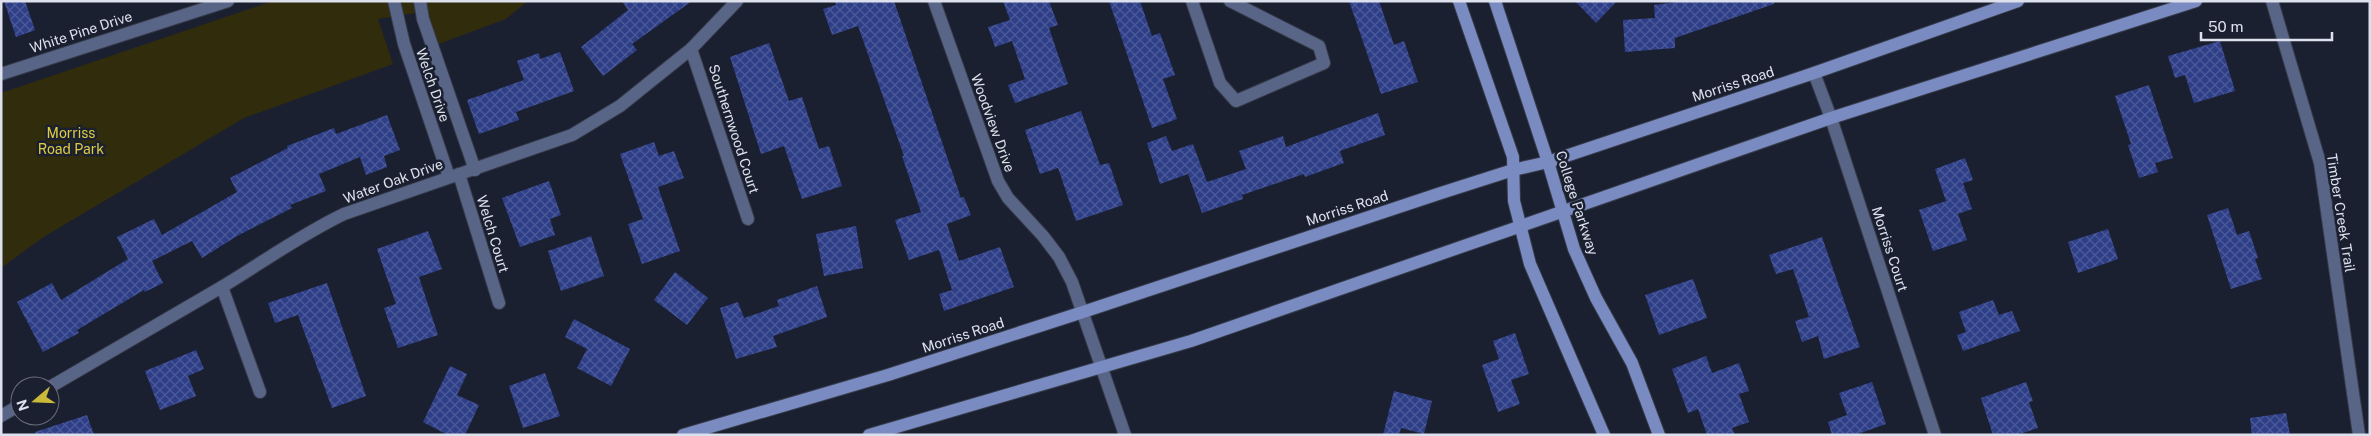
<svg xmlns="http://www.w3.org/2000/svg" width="2371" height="436" viewBox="0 0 2371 436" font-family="'Public Sans',sans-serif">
<defs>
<pattern id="building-cross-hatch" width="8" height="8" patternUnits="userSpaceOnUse" patternTransform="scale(1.25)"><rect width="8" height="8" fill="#2e3f88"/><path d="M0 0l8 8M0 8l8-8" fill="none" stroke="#4c5a99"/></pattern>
</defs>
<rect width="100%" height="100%" fill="#1b2030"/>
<!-- park -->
<polygon fill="#302c0c" points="273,1 528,1 506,19 433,46 422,12 378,19 393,64 244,118 42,238 1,268 1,93"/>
<!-- building -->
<g fill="url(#building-cross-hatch)">
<polygon points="4,1 25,1 35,30 16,37"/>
<polygon points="622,1 692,1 632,44 637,50 603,76 581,47 628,10"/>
<polygon points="835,1 894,1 961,198 964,197 971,215 947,224 959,261 1000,247 1014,287 944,311 939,294 952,290 939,250 909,260 895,220 921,212 902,156 904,156 858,26 832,35 823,9 836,5"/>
<polygon points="1003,1 1049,1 1058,25 1049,28 1068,84 1015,103 1008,85 1025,79 1012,41 995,47 988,27 1010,20"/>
<polygon points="1109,1 1140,1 1152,36 1160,33 1175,75 1163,79 1177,119 1152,128"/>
<polygon points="1349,1 1379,1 1394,45 1404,41 1418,82 1381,94"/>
<polygon points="1575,1 1617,1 1596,23"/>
<polygon points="1685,1 1774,1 1774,4 1675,38 1675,48 1625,52 1623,20 1655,18 1654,5"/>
<polygon points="2220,41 2235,91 2194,103 2185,75 2175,78 2168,56"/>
<polygon points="769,43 789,101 802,97 819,149 829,146 842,186 802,199 784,146 761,154 730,57"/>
<polygon points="560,52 574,91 516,112 519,120 479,134 467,100 524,80 517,61 539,53 540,59"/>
<polygon points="2149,85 2173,158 2155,163 2158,172 2139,178 2128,145 2131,144 2115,96"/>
<polygon points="1081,111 1100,165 1109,163 1123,205 1076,221 1058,168 1040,174 1025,130"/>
<polygon points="1378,113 1385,135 1340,151 1344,163 1305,177 1304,174 1242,195 1243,199 1202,213 1188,174 1160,184 1147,143 1166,136 1172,151 1193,144 1207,182 1246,169 1239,151 1283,136 1286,147"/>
<polygon points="387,115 400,150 384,156 387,167 366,175 360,157 319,174 326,191 290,205 292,208 237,236 202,258 192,241 152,261 163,283 145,292 144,290 77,330 79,333 43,352 17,302 52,283 61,300 128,259 117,237 154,219 162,235 237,192 230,178 288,148 287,146 334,128 336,134"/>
<polygon points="654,142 659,156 674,151 684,178 658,187 680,251 642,264 628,224 643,219 620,154"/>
<polygon points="1965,158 1973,180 1963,183 1972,209 1958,214 1967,240 1933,251 1919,210 1946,201 1935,169"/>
<polygon points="549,181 561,215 550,219 555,235 520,247 502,198"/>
<polygon points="2228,208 2237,235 2249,231 2258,258 2255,259 2262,279 2231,289 2207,215"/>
<polygon points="856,226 863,268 824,276 816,234"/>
<polygon points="2108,229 2118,259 2078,273 2068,242"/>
<polygon points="428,231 442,269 419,277 438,335 398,348 384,308 396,304 377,249"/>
<polygon points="591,236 604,276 561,291 548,251"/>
<polygon points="1822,237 1860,347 1824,359 1818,336 1802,342 1795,321 1809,317 1793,269 1776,274 1769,255"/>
<polygon points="675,272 708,298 687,325 654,300"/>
<polygon points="1693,279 1707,318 1659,335 1645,295"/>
<polygon points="327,283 366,396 332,408 298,315 275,323 268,303"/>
<polygon points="817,286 827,317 773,336 777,347 736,359 720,308 738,302 744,318 779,306 777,300"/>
<polygon points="1993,300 1999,315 2012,311 2020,331 1963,351 1957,335 1966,332 1959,312"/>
<polygon points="574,319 630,349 611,386 577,368 587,349 565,337"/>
<polygon points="1515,333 1529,374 1511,380 1520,404 1498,412 1482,365 1499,359 1493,341"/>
<polygon points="196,350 204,369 188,376 196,396 160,410 145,371"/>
<polygon points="1706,356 1712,373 1739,363 1749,391 1739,394 1749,422 1732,428 1735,435 1707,435 1698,409 1688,413 1672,369"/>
<polygon points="450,366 467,374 457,395 479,405 465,435 448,435 423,422"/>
<polygon points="545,373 560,416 523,428 509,386"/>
<polygon points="1872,382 1886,424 1855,435 1832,435 1828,422 1847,415 1839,393"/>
<polygon points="2026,382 2033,401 2029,402 2038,428 2017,435 1993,435 1981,398"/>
<polygon points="1394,391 1432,401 1424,434 1401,428 1399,435 1383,435"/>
<polygon points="2286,413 2290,435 2252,435 2250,418"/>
<polygon points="87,415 94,435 35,435 35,432"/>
</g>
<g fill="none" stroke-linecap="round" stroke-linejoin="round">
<!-- street casing -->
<g stroke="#363b4a" stroke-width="14">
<g id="street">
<polyline points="394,1 404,44 449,177"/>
<polyline points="420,1 423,19 475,170"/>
<polyline points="934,1 998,181 1008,198 1043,236 1059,257 1072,282 1125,435"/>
<polyline points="1192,1 1220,83 1236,101 1324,63 1319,46 1230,1"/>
<polyline points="2272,1 2320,163 2359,435"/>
<polyline points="691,49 748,219"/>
<polyline points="1814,73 1831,118 1935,435"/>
<polyline points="1,74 228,1"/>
<polyline points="459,174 499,303"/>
<polyline points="222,287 260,392"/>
<path d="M 50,387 C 107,354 164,321 220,288 C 262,263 300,235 344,214 L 572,135 L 620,106 L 691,49 L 737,1"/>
<polyline points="1,416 20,405"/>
</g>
</g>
<!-- secondary casing -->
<g stroke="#363b4a" stroke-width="14">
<g id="secondary">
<polyline points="1459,1 1513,157 1514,201 1530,264 1604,435"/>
<polyline points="1495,1 1548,162 1574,249 1596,298 1632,363 1659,435"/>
<polyline points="683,435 888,375 1083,312 1441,193 1513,170 1548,162 1814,73 2018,1"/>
<polyline points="869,435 1191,341 1831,118 2196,1"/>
</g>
</g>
<!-- street -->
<use href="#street" stroke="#596587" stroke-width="12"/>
<!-- secondary -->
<use href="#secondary" stroke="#798bc1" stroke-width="12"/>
</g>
<g text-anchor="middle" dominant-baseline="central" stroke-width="5" stroke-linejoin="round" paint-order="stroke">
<!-- street labels -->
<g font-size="14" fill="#dde1ed" stroke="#1b2030">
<text transform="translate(81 32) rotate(-18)">White Pine Drive</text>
<text transform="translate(1733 84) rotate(-18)">Morriss Road</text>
<text transform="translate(433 85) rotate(71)">Welch Drive</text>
<text transform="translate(993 123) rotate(70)">Woodview Drive</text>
<text transform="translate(734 129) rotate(72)">Southernwood Court</text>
<text transform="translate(393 181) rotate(-20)">Water Oak Drive</text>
<text transform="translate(1577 203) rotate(72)">College Parkway</text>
<text transform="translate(1347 208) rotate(-18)">Morriss Road</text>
<text transform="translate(2341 213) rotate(81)">Timber Creek Trail</text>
<text transform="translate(493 234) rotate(73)">Welch Court</text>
<text transform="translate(1890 249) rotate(72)">Morriss Court</text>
<text transform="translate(963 335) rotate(-18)">Morriss Road</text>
</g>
<!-- park labels -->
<g font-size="14" fill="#dfcd41" stroke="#1b2030">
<text x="71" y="133">Morriss<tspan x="71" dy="16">Road Park</tspan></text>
</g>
</g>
<!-- border -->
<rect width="2371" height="436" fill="none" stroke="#dde1ed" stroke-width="5"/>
<!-- north arrow -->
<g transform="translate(35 401) rotate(251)"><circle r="24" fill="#1b2030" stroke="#696d7c"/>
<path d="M0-4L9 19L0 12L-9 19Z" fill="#cbba39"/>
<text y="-8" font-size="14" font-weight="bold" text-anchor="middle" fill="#dde1ed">N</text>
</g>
<!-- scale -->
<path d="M2201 32v8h131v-8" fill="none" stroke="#dde1ed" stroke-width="2.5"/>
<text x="2208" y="32" font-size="15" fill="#dde1ed" stroke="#1b2030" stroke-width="4" paint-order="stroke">50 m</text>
</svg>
